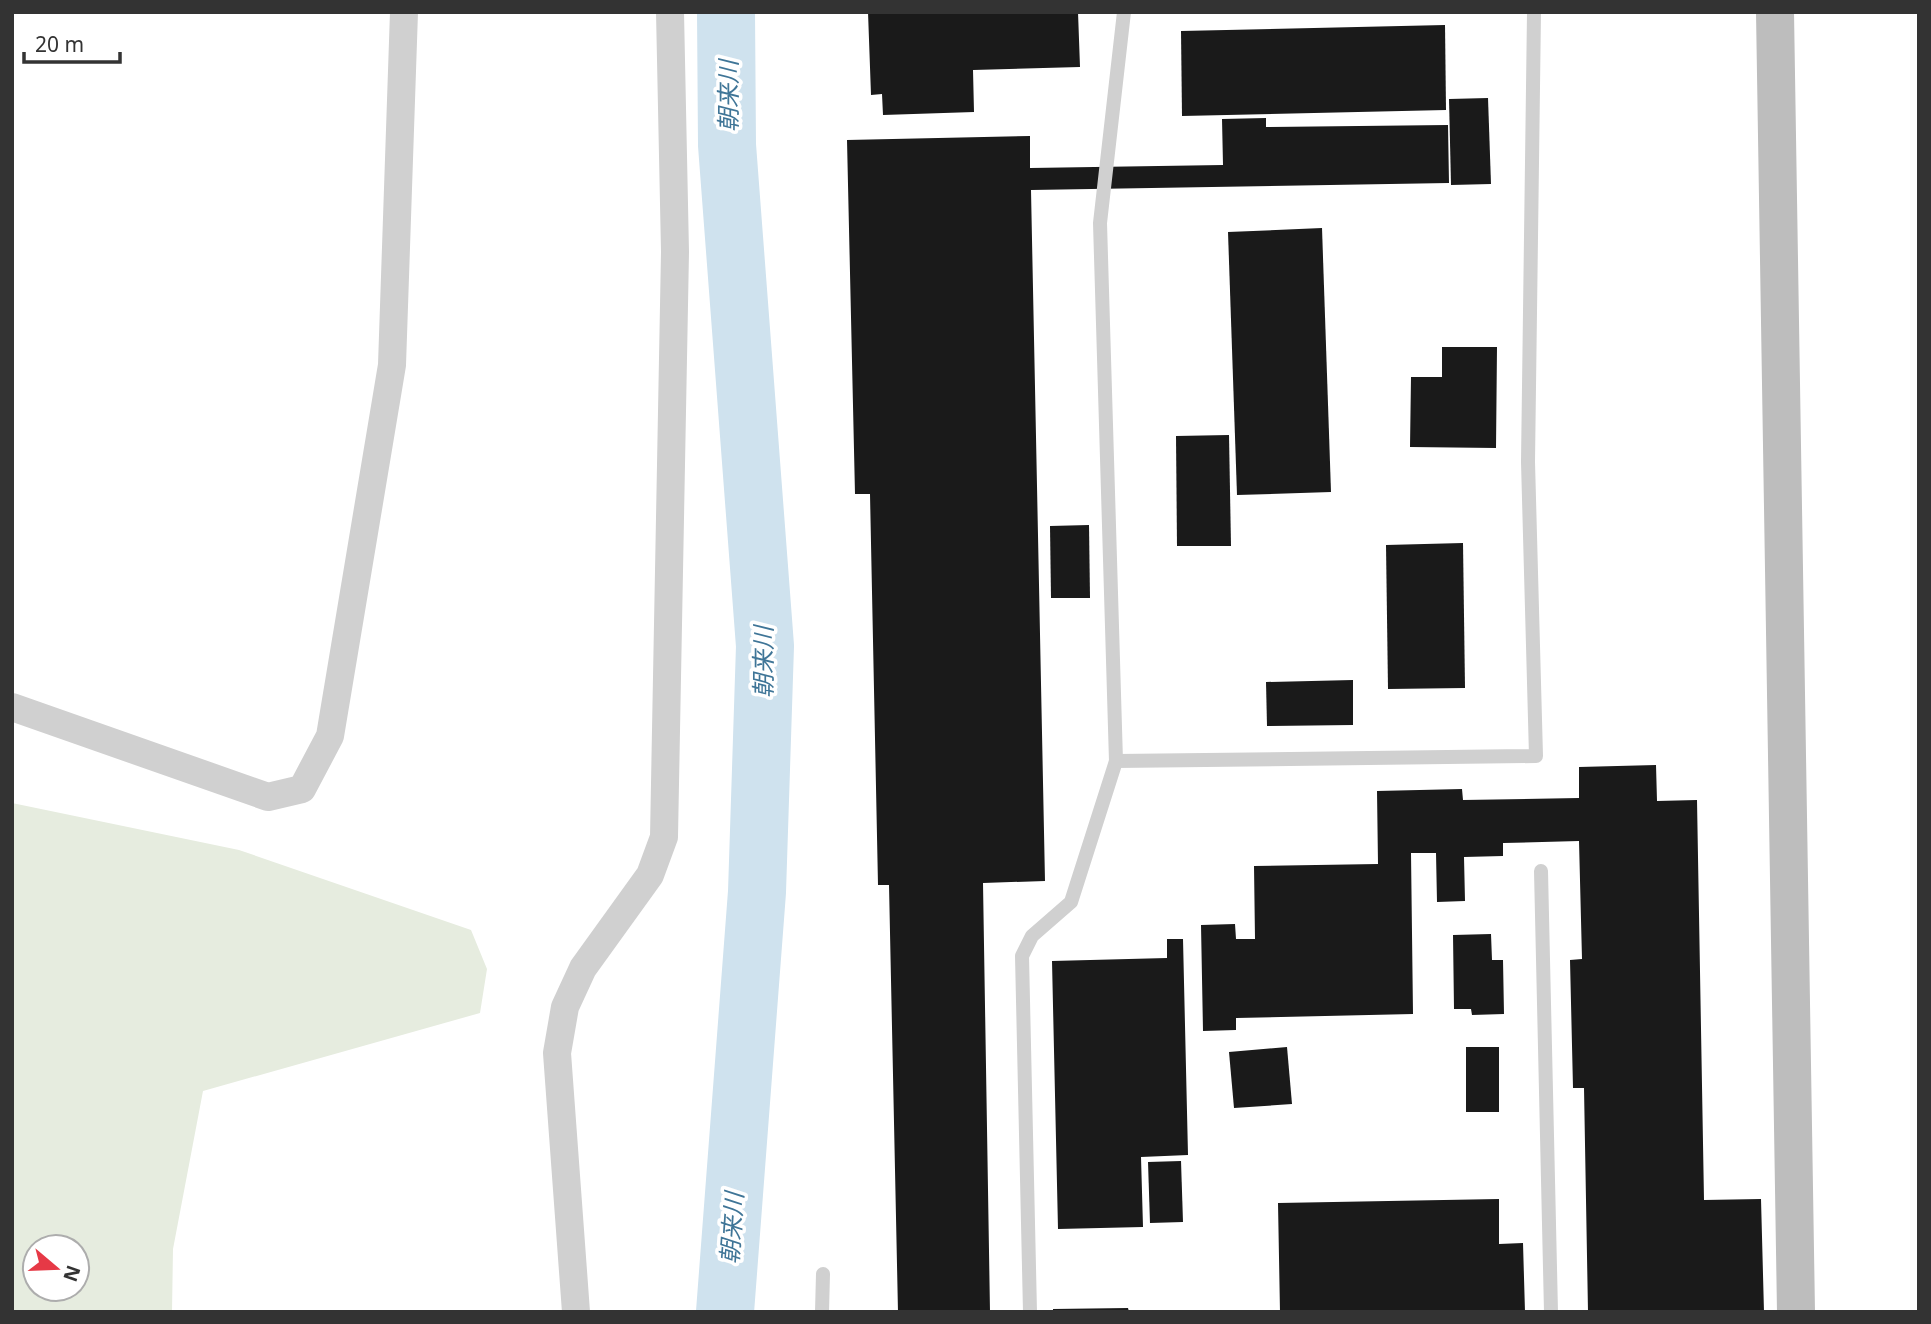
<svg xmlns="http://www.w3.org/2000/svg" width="1931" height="1324" viewBox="0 0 1931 1324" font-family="'Noto Sans','Noto Sans JP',sans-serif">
<rect width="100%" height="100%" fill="#fff"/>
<!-- green -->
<path fill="#e6ecdf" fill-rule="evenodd" d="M 12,803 L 239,850 L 471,930 L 487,969 L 480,1013 L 203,1091 L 173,1249 L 172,1312 L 12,1312 ZM 35,1247 L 77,1247 L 77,1289 L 35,1289 Z"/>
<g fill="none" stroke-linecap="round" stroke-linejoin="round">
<!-- river -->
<polyline stroke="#cfe2ee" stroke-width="58" points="725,1312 757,892 765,646 727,145 726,12"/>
</g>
<!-- building -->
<g fill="#1a1a1a">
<polygon points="868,12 1078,12 1080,67 973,70 974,112 883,115 882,94 871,95"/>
<polygon points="1445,25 1446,110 1182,116 1181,31"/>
<polygon points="1488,98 1491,184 1451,185 1449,99"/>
<polygon points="1266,118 1266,127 1448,125 1449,183 1031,190 1045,881 983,883 990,1312 898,1312 889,885 878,885 870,494 855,494 847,140 1030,136 1030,168 1223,165 1222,119"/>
<polygon points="1322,228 1331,492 1237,495 1228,232"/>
<polygon points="1442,347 1497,347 1496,448 1410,447 1411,377 1442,377"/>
<polygon points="1229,435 1231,546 1177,546 1176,436"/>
<polygon points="1089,525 1090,598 1051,598 1050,526"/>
<polygon points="1463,543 1465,688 1388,689 1386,545"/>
<polygon points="1353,680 1353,725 1267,726 1266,682"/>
<polygon points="1656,765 1657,801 1697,800 1704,1200 1761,1199 1764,1312 1588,1312 1584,1088 1573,1088 1570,960 1582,959 1579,841 1503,843 1503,856 1464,857 1465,901 1437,902 1436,853 1411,853 1413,1014 1236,1018 1236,1030 1203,1031 1201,925 1235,924 1236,939 1255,939 1254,866 1378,864 1377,791 1462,789 1463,800 1579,798 1579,767"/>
<polygon points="1491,934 1492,960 1503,960 1504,1014 1472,1015 1471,1009 1454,1009 1453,935"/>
<polygon points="1167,939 1183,939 1188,1155 1141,1157 1143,1227 1058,1229 1052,961 1167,958"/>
<polygon points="1287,1047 1292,1104 1234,1108 1229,1052"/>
<rect x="1466" y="1047" width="33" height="65"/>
<polygon points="1181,1161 1183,1222 1150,1223 1148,1162"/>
<polygon points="1499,1199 1499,1244 1523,1243 1525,1312 1280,1312 1278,1203"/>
<polygon points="1128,1308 1129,1312 1053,1312 1053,1309"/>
</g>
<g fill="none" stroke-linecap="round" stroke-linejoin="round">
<!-- lane -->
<g stroke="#d0d0d0" stroke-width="14">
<polyline points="1116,761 1536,756 1528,462 1534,12"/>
<polyline points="1541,871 1551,1312"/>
<polyline points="822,1312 823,1274"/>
<polyline points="1030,1312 1022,956 1032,936 1071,902 1116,761 1100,223 1124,12"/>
</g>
<!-- street -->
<g stroke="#d0d0d0" stroke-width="28">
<polyline points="12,707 268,797 302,789 330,736 392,365 404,12"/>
<polyline points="576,1312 557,1053 565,1007 583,968 650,875 664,837 675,252 670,12"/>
</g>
<!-- secondary -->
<polyline stroke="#bdbdbd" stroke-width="38" points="1775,12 1796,1312"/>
</g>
<g text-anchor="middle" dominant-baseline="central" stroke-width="7" stroke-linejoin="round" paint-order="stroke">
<!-- water labels -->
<g font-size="24" font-style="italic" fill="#3f7597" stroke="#fff">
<text transform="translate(727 96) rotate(-90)">朝来川</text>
<text transform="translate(762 662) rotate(-90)">朝来川</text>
<text transform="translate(731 1228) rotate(-86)">朝来川</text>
</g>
</g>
<!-- border -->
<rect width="1931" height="1324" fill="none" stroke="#333333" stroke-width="28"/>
<!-- north arrow -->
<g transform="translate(56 1268) rotate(109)"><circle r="33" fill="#ffffff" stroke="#adadad" stroke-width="2"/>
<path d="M0-5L12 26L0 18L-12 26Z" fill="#e63946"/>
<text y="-10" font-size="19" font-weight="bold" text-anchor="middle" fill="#333333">N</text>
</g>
<!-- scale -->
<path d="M24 52v10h96v-10" fill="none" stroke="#333333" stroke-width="3.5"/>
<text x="35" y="52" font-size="21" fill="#333333" stroke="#ffffff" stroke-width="5" paint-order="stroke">20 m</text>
</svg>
